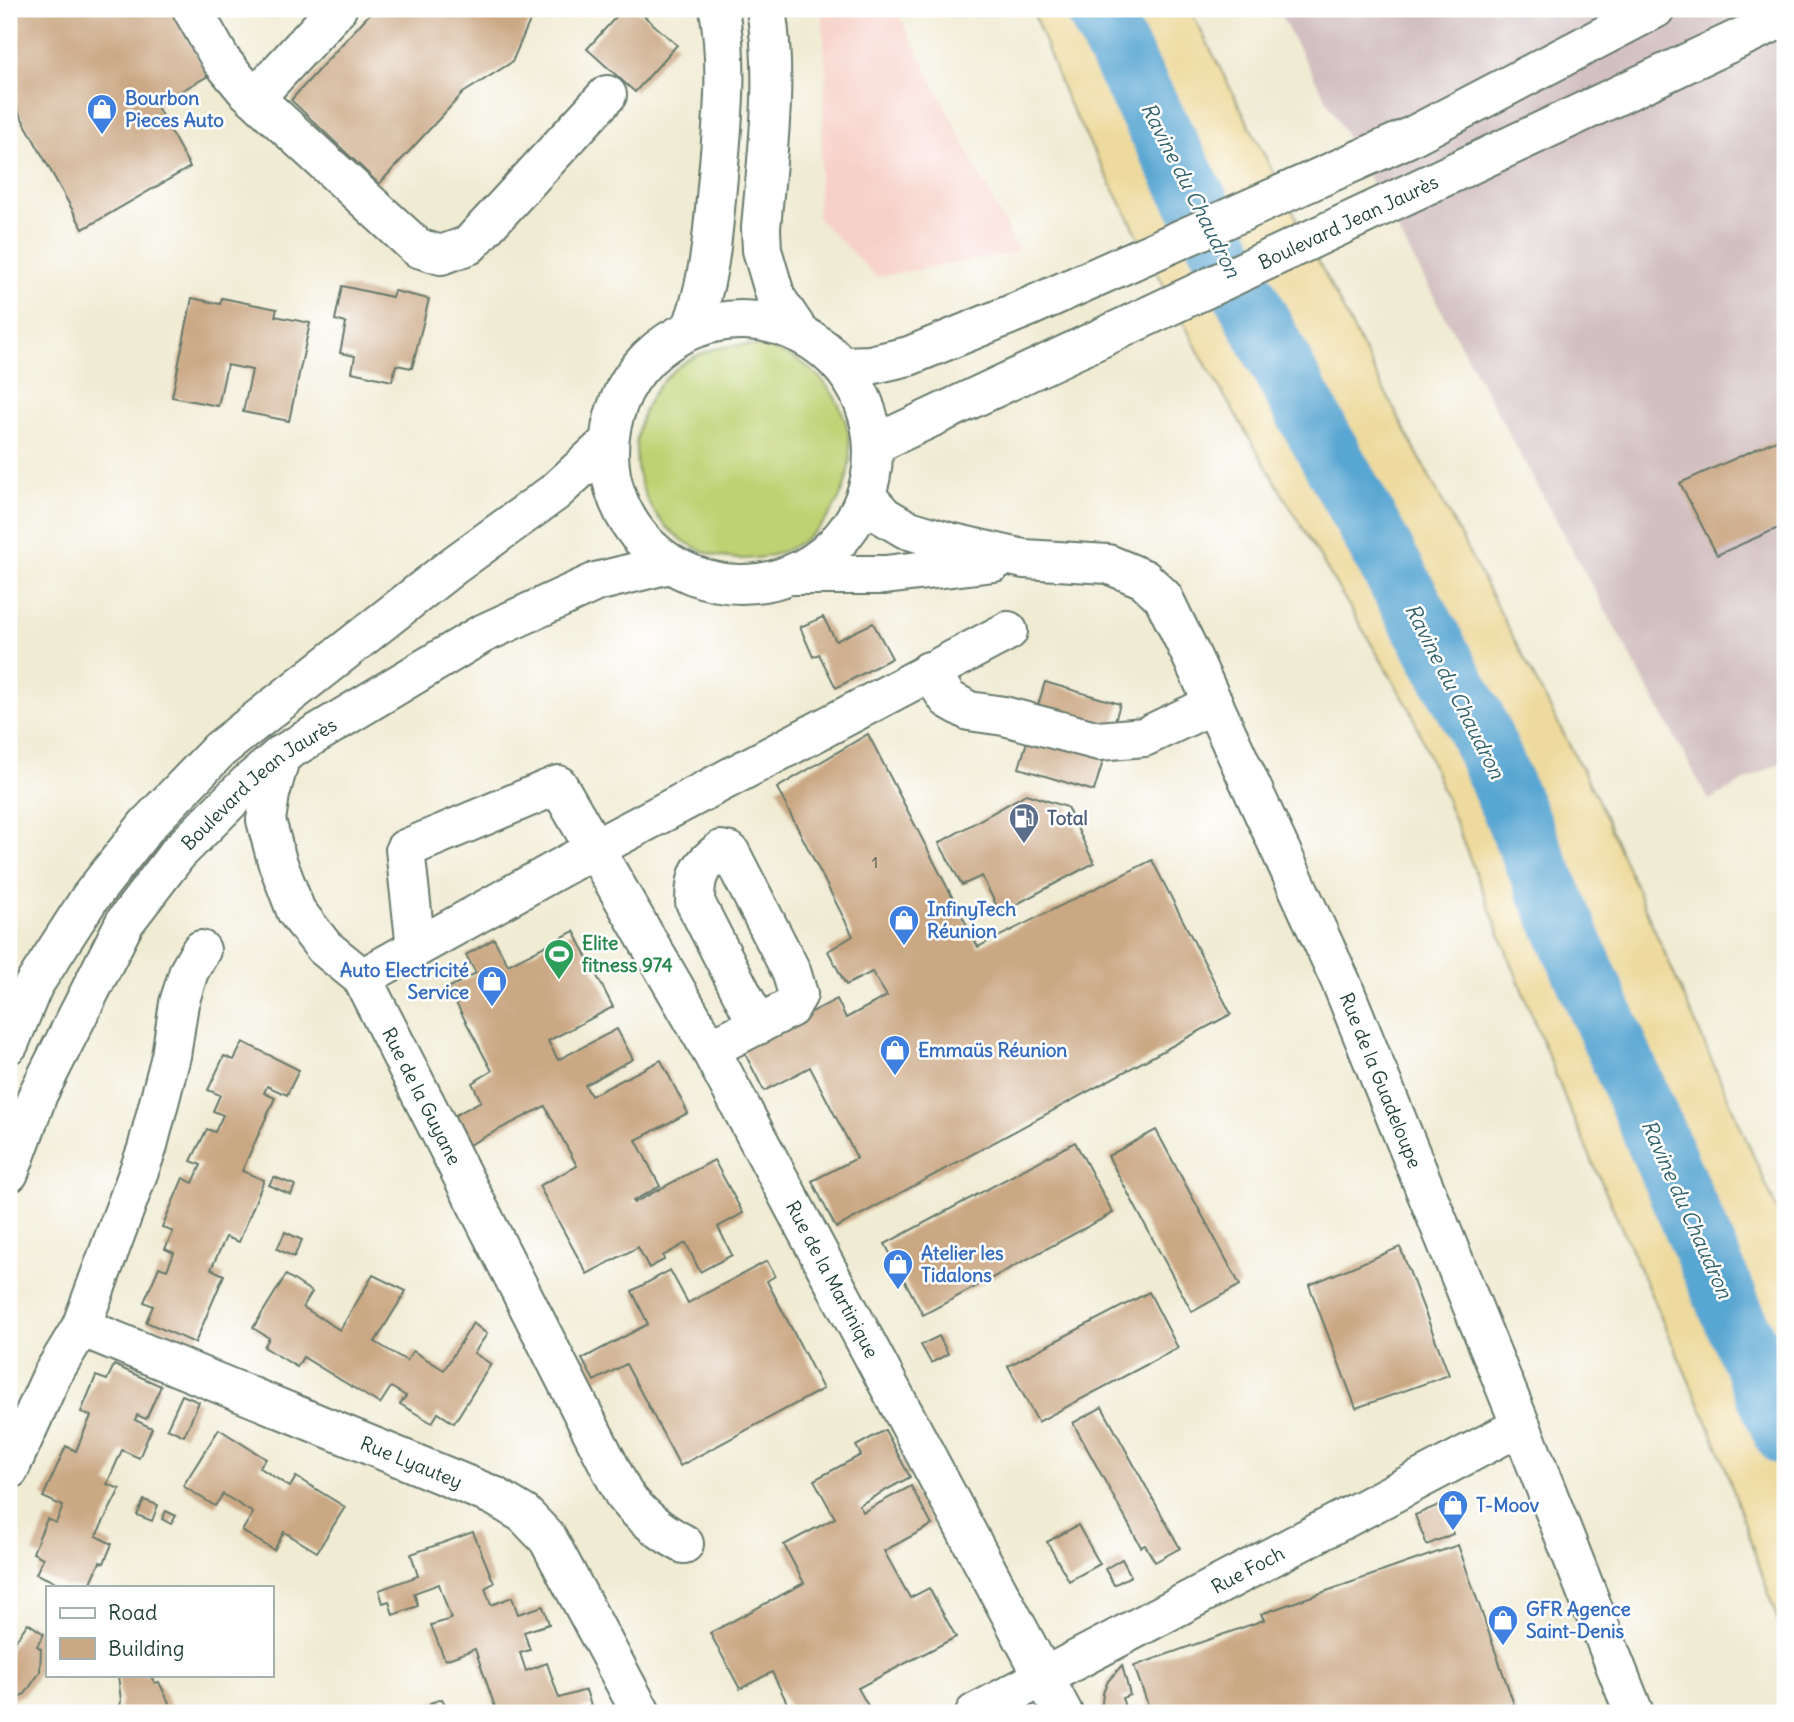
<svg xmlns="http://www.w3.org/2000/svg" width="1794" height="1722" viewBox="0 0 1794 1722" font-family="Delius,sans-serif">
<rect width="100%" height="100%" fill="#fff"/>
<filter id="ink" filterUnits="userSpaceOnUse"><feTurbulence type="fractalNoise" baseFrequency=".0143" numOctaves="2"/><feDisplacementMap in="SourceGraphic" scale="14" xChannelSelector="R" yChannelSelector="G"/><feConvolveMatrix kernelMatrix="1 2 1 2 8 2 1 2 1" color-interpolation-filters="sRGB"/></filter>
<filter id="wash" filterUnits="userSpaceOnUse"><feTurbulence type="fractalNoise" baseFrequency=".00686" numOctaves="4" result="noise"/><feDisplacementMap in="SourceGraphic" scale="28" xChannelSelector="R" yChannelSelector="G"/><feGaussianBlur stdDeviation="1.57" result="paint"/><feColorMatrix in="noise" values="0 0 0 0 0 0 0 0 0 0 0 0 0 0 0 0 0 1.4 0 .05"/><feComposite in="paint" operator="in"/></filter>
<g filter="url(#wash)">
<rect width="100%" height="100%" fill="#f0ebd3"/>
<!-- built -->
<polygon fill="#f7d1c9" points="819,9 896,9 1019,252 877,277 817,218 826,70 822,14"/>
<!-- industrial -->
<polygon fill="#d2bfc1" points="1277,9 1785,9 1785,760 1709,800"/>
<!-- green -->
<circle fill="#c0d173" stroke="#708754" stroke-width="2" cx="743" cy="452" r="107"/>
<!-- sand -->
<polygon fill="#eeda9e" stroke="#868c69" stroke-width="2" points="1032,9 1190,9 1381,384 1597,798 1785,1228 1785,1642 1719,1449 1571,1113 1411,711 1202,358 1067,100"/>
<g fill="none" stroke-linecap="round" stroke-linejoin="round">
<!-- river -->
<polyline stroke="#59a6d2" stroke-width="63" points="1097,9 1293,387 1473,717 1785,1434"/>
</g>
<g id="blocks">
<!-- building -->
<g fill="#cba884">
<polygon points="9,9 171,9 208,76 156,105 190,167 83,229 9,95"/>
<polygon points="374,9 535,9 512,62 463,93 379,184 291,100"/>
<polygon points="623,9 636,9 677,45 635,92 587,49"/>
<polygon points="342,286 392,297 394,291 429,299 412,368 396,365 392,381 352,372 355,356 340,353 346,323 335,320"/>
<polygon points="192,298 220,304 222,298 277,309 275,316 310,323 289,421 243,412 252,370 227,365 218,406 172,397"/>
<polygon points="1785,436 1785,525 1717,555 1680,483"/>
<polygon points="823,617 836,641 873,623 892,658 836,688 819,654 813,657 800,627"/>
<polygon points="1045,682 1120,704 1094,791 1019,768"/>
<polygon points="868,734 978,947 1152,860 1231,1014 836,1228 812,1181 857,1158 810,1067 764,1091 742,1048 837,999 846,1018 887,996 872,972 846,985 828,951 853,936 777,788"/>
<polygon points="1026,794 1067,807 1094,863 1000,913 982,876 962,885 939,843"/>
<polygon points="574,931 613,1007 548,1041 558,1060 617,1029 633,1059 585,1085 591,1096 661,1060 688,1113 636,1140 660,1186 633,1201 634,1203 714,1160 743,1213 718,1227 732,1255 700,1272 686,1243 663,1256 664,1260 649,1268 638,1247 587,1274 539,1186 577,1166 545,1106 469,1145 454,1116 481,1101 472,1083 492,1071 448,988 476,973 466,955 494,939 508,965"/>
<polygon points="243,1042 299,1070 287,1095 267,1086 264,1093 275,1098 242,1171 264,1180 239,1242 226,1237 211,1269 224,1275 195,1343 146,1322 153,1306 144,1302 159,1267 167,1270 174,1253 165,1249 173,1232 162,1227 183,1178 193,1183 201,1165 191,1161 207,1129 215,1132 223,1115 213,1111 220,1095 208,1090 224,1056 234,1060"/>
<polygon points="1156,1130 1240,1285 1192,1312 1108,1156"/>
<polygon points="1075,1142 1113,1213 923,1315 885,1244"/>
<polygon points="274,1177 295,1185 291,1195 269,1185"/>
<polygon points="285,1232 302,1240 294,1257 277,1249"/>
<polygon points="1400,1247 1449,1375 1356,1408 1309,1285"/>
<polygon points="767,1261 775,1276 767,1281 823,1389 680,1466 626,1364 594,1381 582,1359 648,1324 632,1291 670,1270 688,1303"/>
<polygon points="286,1275 312,1292 303,1307 340,1330 373,1275 406,1291 375,1342 407,1361 413,1351 444,1370 473,1323 487,1334 474,1353 491,1364 454,1423 438,1413 432,1423 400,1404 406,1396 391,1387 380,1404 303,1357 297,1367 264,1347 269,1338 253,1328"/>
<polygon points="1149,1292 1178,1348 1038,1422 1008,1366"/>
<polygon points="939,1336 948,1354 931,1363 921,1345"/>
<polygon points="114,1365 161,1386 146,1419 137,1415 135,1420 152,1428 139,1458 122,1450 107,1484 120,1489 96,1536 112,1544 104,1563 100,1562 89,1587 67,1587 36,1574 43,1558 33,1553 40,1535 47,1519 56,1523 63,1506 43,1497 66,1446 76,1451 83,1434 91,1416 81,1412 96,1376 107,1380"/>
<polygon points="182,1395 199,1402 184,1436 167,1428"/>
<polygon points="1102,1407 1180,1548 1155,1562 1145,1545 1141,1547 1073,1423"/>
<polygon points="219,1429 266,1459 259,1467 290,1487 296,1477 345,1507 317,1552 284,1532 274,1550 242,1531 253,1513 223,1494 215,1506 183,1486"/>
<polygon points="885,1430 910,1477 859,1505 863,1512 911,1486 932,1525 884,1551 910,1598 929,1588 956,1637 858,1688 872,1713 792,1713 772,1672 740,1689 710,1633 804,1583 784,1545 835,1518 814,1480 861,1455 856,1446"/>
<polygon points="144,1500 158,1505 152,1521 137,1515"/>
<polygon points="1441,1504 1453,1534 1427,1545 1415,1515"/>
<polygon points="166,1511 176,1516 171,1524 162,1519"/>
<polygon points="1078,1525 1100,1564 1069,1581 1047,1542"/>
<polygon points="473,1532 494,1583 485,1588 491,1605 512,1597 518,1614 543,1606 549,1624 524,1632 530,1650 520,1653 526,1671 547,1663 559,1698 586,1690 591,1706 570,1713 497,1713 475,1649 445,1660 431,1625 451,1619 439,1584 414,1593 418,1606 393,1615 389,1601 383,1603 379,1590 418,1576 411,1554"/>
<polygon points="1458,1545 1517,1713 1151,1713 1134,1666 1264,1620 1261,1614"/>
<polygon points="1122,1559 1131,1576 1114,1585 1105,1569"/>
<polygon points="28,1623 44,1634 37,1646 41,1649 40,1672 25,1694 9,1701 9,1650"/>
<polygon points="1122,1665 1130,1695 1122,1698 1127,1713 1101,1713 1103,1693 1108,1681"/>
<polygon points="118,1675 150,1675 155,1683 159,1682 172,1709 164,1713 119,1713 121,1701"/>
<polygon points="442,1699 450,1713 436,1713 430,1703"/>
</g>
</g>
</g>
<g filter="url(#ink)">
<use href="#blocks" fill-opacity="0" stroke="#687a6c" stroke-width="2"/>
<g fill="none" stroke-linecap="round" stroke-linejoin="round">
<!-- minor casing -->
<g stroke="#687a6c" stroke-width="42">
<g id="minor">
<polyline points="192,9 221,60 245,89 418,248 441,255 469,245 607,95"/>
<polyline points="255,98 337,9"/>
<path id="s1" d="M 866,496 L 884,516 L 906,529 L 949,542 L 1024,559 L 1108,564 L 1144,579 L 1163,597 L 1191,655 L 1341,982 L 1521,1426 L 1634,1713"/>
<polyline points="791,575 885,575 994,562"/>
<polyline points="929,671 948,699 969,711 1004,716 1099,741 1144,737 1214,704"/>
<path id="s2" d="M 281,755 L 270,794 L 266,820 L 277,861 L 296,911 L 324,947 L 362,978 L 623,1493 C 640,1516 659,1531 684,1544"/>
<path id="s3" d="M 416,948 L 405,849 L 558,785 L 710,1049 L 1063,1713"/>
<polyline points="362,978 596,848 1008,631"/>
<path d="M 710,1049 L 790,1008 L 798,994 L 791,971 L 730,852 L 721,850 C 699,866 695,875 695,902 L 758,1025"/>
<path id="s4" d="M 81,1327 L 494,1496 L 524,1514 L 548,1539 L 641,1713"/>
<polyline points="9,1470 52,1375 81,1327 147,1149 171,1056 179,1003 189,971 201,950"/>
<path id="s5" d="M 975,1713 L 1521,1426"/>
</g>
</g>
<!-- major casing -->
<g stroke="#687a6c" stroke-width="42">
<g id="major">
<path d="M 766,9 C 778,81 767,155 761,228 L 762,250 L 776,298 L 799,332"/>
<circle cx="741" cy="452" r="132"/>
<path d="M 691,329 C 711,279 713,229 718,176 C 723,118 729,67 719,9"/>
<polyline points="842,366 870,365 909,356 1029,307 1408,138 1655,9"/>
<path id="s6" d="M 873,445 L 1785,17"/>
<polyline points="9,1044 33,986 89,899 147,825 219,750 453,566 555,492 609,442"/>
<path id="s7" d="M 9,1173 L 38,1094 L 125,922 L 178,853 L 247,784 L 281,755 L 482,634 L 596,582 L 669,564"/>
</g>
</g>
<!-- minor -->
<use href="#minor" stroke="#fff" stroke-width="38"/>
<!-- major -->
<use href="#major" stroke="#fff" stroke-width="38"/>
</g>
</g>
<!-- icons -->
<defs>
<g id="shop-pin" transform="scale(1.575)"><path d="M0 17L-7.5 6A9.5 9.5 0 1 1 7.5 6Z" fill="#3f7fe0" stroke="#fff"/><path d="M-5-2.5h2.3a2.7 3.5 0 0 1 5.4 0H5L5.5 6h-11ZM-1.5-2.5h3a1.5 2.3 0 0 0-3 0Z" fill="#fff"/></g>
<g id="fuel-pin" transform="scale(1.575)"><path d="M0 17L-7.5 6A9.5 9.5 0 1 1 7.5 6Z" fill="#5c6f8a" stroke="#fff"/><path d="M-5.5-6h7V0h2V4h1.3V-2.5L3-4.5l.8-.8L6-3V5H2.5V1h-1V6h-7ZM-4.2-4.7v3.2H.2V-4.7Z" fill="#fff"/></g>
<g id="stadium-pin" transform="scale(1.575)"><path d="M0 17L-7.5 6A9.5 9.5 0 1 1 7.5 6Z" fill="#2e9e5b" stroke="#fff"/><path d="M0-5a6.5 5 0 1 0 0 10a6.5 5 0 1 0 0-10ZM-3.5-1.8h7v3.6h-7Z" fill="#fff"/></g>
</defs>
<g fill-rule="evenodd">
<use href="#shop-pin" x="102" y="109"/>
<use href="#fuel-pin" x="1024" y="818"/>
<use href="#shop-pin" x="904" y="920"/>
<use href="#stadium-pin" x="559" y="954"/>
<use href="#shop-pin" x="492" y="981"/>
<use href="#shop-pin" x="895" y="1050"/>
<use href="#shop-pin" x="898" y="1264"/>
<use href="#shop-pin" x="1453" y="1505"/>
<use href="#shop-pin" x="1503" y="1620"/>
</g>
<g text-anchor="middle" dominant-baseline="central" stroke-width="5" stroke-linejoin="round" paint-order="stroke">
<!-- number labels -->
<g font-size="16" fill="#4a5848">
<text x="875" y="862">1</text>
</g>
<!-- shop labels -->
<g font-size="19" font-weight="bold" fill="#366cbe" stroke="#fff" text-anchor="start">
<text x="125" y="98">Bourbon<tspan x="125" dy="22">Pieces Auto</tspan></text>
<text x="927" y="909">InfinyTech<tspan x="927" dy="22">Réunion</tspan></text>
<text x="469" y="970" text-anchor="end">Auto Electricité<tspan x="469" dy="22">Service</tspan></text>
<text x="918" y="1050">Emmaüs Réunion</text>
<text x="921" y="1253">Atelier les<tspan x="921" dy="22">Tidalons</tspan></text>
<text x="1476" y="1505">T-Moov</text>
<text x="1526" y="1609">GFR Agence<tspan x="1526" dy="22">Saint-Denis</tspan></text>
</g>
<!-- street labels -->
<g font-size="19" fill="#1f3d34" stroke="#fff">
<text stroke="none"><textPath href="#s6" startOffset="525">Boulevard Jean Jaurès</textPath></text>
<text stroke="none"><textPath href="#s7" startOffset="471">Boulevard Jean Jaurès</textPath></text>
<text stroke="none"><textPath href="#s1" startOffset="854">Rue de la Guadeloupe</textPath></text>
<text stroke="none"><textPath href="#s2" startOffset="390">Rue de la Guyane</textPath></text>
<text stroke="none"><textPath href="#s3" startOffset="831">Rue de la Martinique</textPath></text>
<text stroke="none"><textPath href="#s4" startOffset="357">Rue Lyautey</textPath></text>
<text stroke="none"><textPath href="#s5" startOffset="308">Rue Foch</textPath></text>
</g>
<!-- service labels -->
<g font-size="19" font-weight="bold" fill="#4e5e75" stroke="#fff" text-anchor="start">
<text x="1047" y="818">Total</text>
</g>
<!-- leisure labels -->
<g font-size="19" font-weight="bold" fill="#27864d" stroke="#fff" text-anchor="start">
<text x="582" y="943">Elite<tspan x="582" dy="22">fitness 974</tspan></text>
</g>
<!-- water labels -->
<g font-size="21" font-style="italic" fill="#33626b" stroke="#fff">
<text transform="translate(1191 190) rotate(63)">Ravine du Chaudron</text>
<text transform="translate(1455 691) rotate(63)">Ravine du Chaudron</text>
<text transform="translate(1687 1209) rotate(66)">Ravine du Chaudron</text>
</g>
</g>
<!-- margin -->
<rect width="1794" height="1722" fill="none" stroke="#fff" stroke-width="35"/>
<!-- legend -->
<rect x="46" y="1586" width="228" height="91" fill="#ffffff" stroke="#a5b1ae" stroke-width="2"/>
<rect x="60" y="1608" width="35" height="10" fill="#ffffff" stroke="#a5b1ae" stroke-width="2"/>
<text x="108" y="1620" font-size="21" fill="#1f3d34">Road</text>
<rect x="60" y="1638" width="35" height="21" fill="#cba884" stroke="#a5b1ae" stroke-width="2"/>
<text x="108" y="1656" font-size="21" fill="#1f3d34">Building</text>
</svg>
